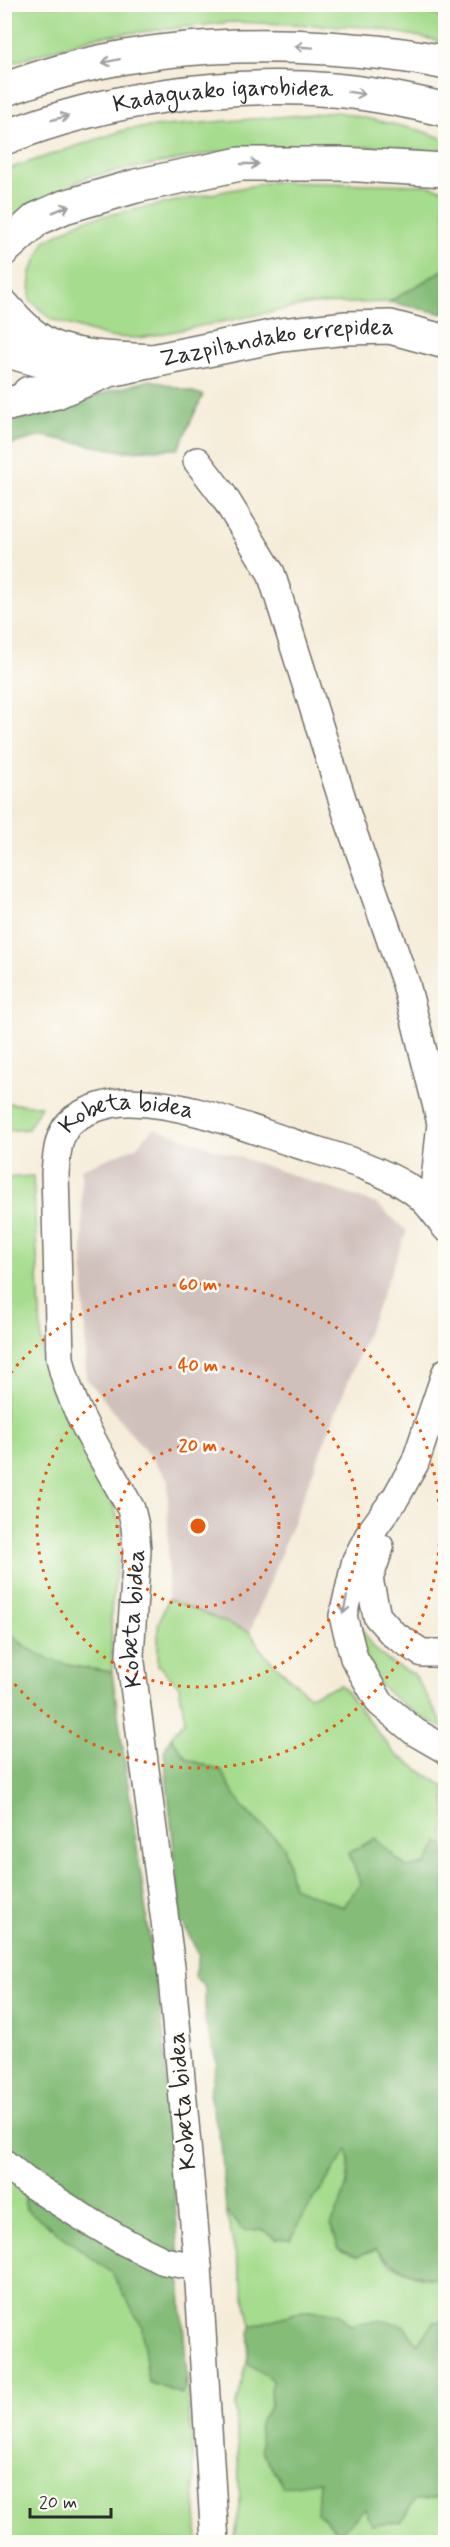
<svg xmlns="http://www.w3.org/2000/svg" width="450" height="2547" viewBox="0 0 450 2547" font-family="Mynerve,sans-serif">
<rect width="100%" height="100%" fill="#fdfcf7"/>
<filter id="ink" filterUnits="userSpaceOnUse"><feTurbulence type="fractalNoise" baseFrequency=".0167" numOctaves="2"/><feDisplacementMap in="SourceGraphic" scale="12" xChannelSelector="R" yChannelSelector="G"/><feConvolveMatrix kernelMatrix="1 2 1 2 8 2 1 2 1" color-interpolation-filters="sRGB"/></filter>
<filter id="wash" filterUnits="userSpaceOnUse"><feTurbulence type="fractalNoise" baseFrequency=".008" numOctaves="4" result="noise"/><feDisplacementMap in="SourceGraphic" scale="24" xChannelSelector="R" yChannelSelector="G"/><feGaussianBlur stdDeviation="1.35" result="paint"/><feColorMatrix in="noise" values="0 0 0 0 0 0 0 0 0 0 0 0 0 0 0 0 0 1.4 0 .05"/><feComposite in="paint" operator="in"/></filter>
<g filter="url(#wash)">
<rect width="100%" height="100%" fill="#f5ecd8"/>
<!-- industrial -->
<polygon fill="#d0c0bc" points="154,1128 377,1204 407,1231 250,1632 168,1599 168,1479 86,1378 81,1169 136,1147"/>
<!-- green -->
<g fill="#a6dc8d" stroke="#68845c" stroke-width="1.5">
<polygon points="394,4 445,18 445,42 371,27 231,22 94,37 5,65 5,5"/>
<polygon points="338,112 419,130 445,139 445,154 398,147 244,147 87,177 24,210 5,224 5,170 128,129"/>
<polygon points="270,182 426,185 445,190 445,269 389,302 312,304 140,338 108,337 51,319 30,300 31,272 45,241 84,220"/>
<polygon points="5,1103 41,1106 28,1129 5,1131"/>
<path d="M 33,1176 L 42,1351 L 53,1387 L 113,1505 L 122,1530 L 111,1611 L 112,1672 C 68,1666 35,1662 5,1627 L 4,1178 Z"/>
<polygon points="168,1599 250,1632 264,1654 309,1696 341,1685 395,1754 445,1787 445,1846 439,1842 426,1864 407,1868 375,1839 348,1853 361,1883 343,1907 292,1887 284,1846 243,1808 221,1771 187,1759 171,1737 185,1720 179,1686 158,1665 158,1625"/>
<path d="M 359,1623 C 371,1650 387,1664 414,1674 L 445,1729 C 414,1714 375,1691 363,1656 C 360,1646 360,1633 359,1623 Z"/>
<polygon points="4,2143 25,2162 25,2208 112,2272 142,2327 148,2382 181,2394 187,2379 198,2542 5,2542"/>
<path d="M 348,2148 C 352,2178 345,2197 331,2224 L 376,2249 L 390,2264 L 422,2278 L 445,2279 L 445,2322 L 434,2322 L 417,2344 L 378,2320 L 350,2325 L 339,2313 L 307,2310 L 251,2326 L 226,2211 L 244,2231 L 262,2229 L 276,2238 L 291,2239 L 306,2211 Z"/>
<polygon points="247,2362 272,2379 270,2407 259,2423 320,2481 365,2509 401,2522 415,2500 439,2497 445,2473 445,2542 233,2542 240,2506 236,2407"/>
</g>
<!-- forest -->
<g fill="#84bc78" stroke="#587452" stroke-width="1.5">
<polygon points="445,269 445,314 389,302"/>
<polygon points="151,380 203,395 178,449 122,451 42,436 5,446 5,423 54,412 110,391"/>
<path d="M 4,1627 C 35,1662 68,1666 112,1672 L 164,2039 L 187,2379 L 182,2394 L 148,2382 L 142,2327 L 112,2273 L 25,2208 L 25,2162 L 5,2143 Z"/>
<path d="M 171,1737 L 187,1759 L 221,1771 L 243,1808 L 284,1846 L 293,1887 L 343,1907 L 361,1883 L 348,1853 L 375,1839 L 407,1868 L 426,1864 L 439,1842 L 445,1846 L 445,2279 C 416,2277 398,2271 376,2249 L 358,2256 L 339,2249 L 331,2224 C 343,2200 353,2177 348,2149 L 306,2211 L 291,2239 L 276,2238 L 262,2229 L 244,2231 L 226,2211 L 221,2143 L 209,2094 L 217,2063 L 205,2021 L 205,1988 L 194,1975 L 199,1955 L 181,1920 L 164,1752 Z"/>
<polygon points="307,2310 339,2313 350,2325 378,2320 403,2325 417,2344 434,2322 445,2322 445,2473 439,2497 415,2500 401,2522 372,2525 365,2509 338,2534 317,2513 319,2481 283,2487 261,2450 259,2423 270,2407 272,2380 247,2362 251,2326"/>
</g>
</g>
<g filter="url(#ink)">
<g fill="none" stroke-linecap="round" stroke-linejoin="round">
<!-- minor casing -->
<g stroke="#726f68" stroke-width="30">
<g id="minor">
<polyline points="197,461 223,495 271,573 350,824 406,984 441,1123 432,1208"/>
<polyline points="446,1372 415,1463 396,1497 370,1533 356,1560 343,1616 354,1658 380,1703 415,1732 446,1750"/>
<polyline points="380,1547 369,1579 377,1616 393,1634 422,1653 446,1653"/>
<polyline points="4,2163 26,2181 84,2218 125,2242 164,2261 198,2267"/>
<path id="s1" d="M 215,2542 L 198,2267 L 171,1967 L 130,1655 L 137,1550 L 135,1526 L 131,1509 C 106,1462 70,1410 60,1358 L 55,1173 C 57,1154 57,1132 74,1119 C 88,1109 113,1101 130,1102 C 184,1103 239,1125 290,1142 C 330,1155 373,1165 409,1188 C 425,1198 435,1213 446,1228"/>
</g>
</g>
<!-- tertiary casing -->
<g stroke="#726f68" stroke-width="36">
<g id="tertiary">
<polyline points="4,350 72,369 86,370"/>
<path id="s2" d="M 29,393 L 56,392 L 109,370 L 281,335 L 347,328 L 390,327 L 446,342"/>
</g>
</g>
<!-- motorway casing -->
<g stroke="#726f68" stroke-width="36">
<g id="motorway">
<path d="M 4,90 C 110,50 216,41 328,48 C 368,51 407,54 446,63"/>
<path id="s3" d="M 4,138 C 107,98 223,81 333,90 C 370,93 409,101 446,110"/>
<polyline points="4,249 37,219 64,207 136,186 240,164 341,164 446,170"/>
<path d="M 4,307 C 19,324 37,343 59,350 C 88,359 121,359 151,361"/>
<polyline points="4,405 56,392"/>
</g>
</g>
<!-- minor -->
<use href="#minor" stroke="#fff" stroke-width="27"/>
<!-- tertiary -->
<use href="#tertiary" stroke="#fff" stroke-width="33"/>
<!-- motorway -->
<use href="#motorway" stroke="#fff" stroke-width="33"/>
</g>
<!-- one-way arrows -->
<defs><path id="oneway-shaft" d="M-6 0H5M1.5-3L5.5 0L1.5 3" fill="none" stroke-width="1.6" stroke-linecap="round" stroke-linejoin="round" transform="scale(1.5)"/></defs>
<g stroke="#a0a0a0">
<use href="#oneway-shaft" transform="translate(304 47) rotate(-176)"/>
<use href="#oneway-shaft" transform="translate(111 61) rotate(168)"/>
<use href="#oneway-shaft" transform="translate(356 93) rotate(9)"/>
<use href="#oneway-shaft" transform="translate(60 118) rotate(-14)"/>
<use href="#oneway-shaft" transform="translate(250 164)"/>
<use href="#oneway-shaft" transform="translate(61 209) rotate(-22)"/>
<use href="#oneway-shaft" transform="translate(345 1605) rotate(102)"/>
</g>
</g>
<!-- distance rings -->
<g fill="none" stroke="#e8590c" stroke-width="3" stroke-dasharray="3 6">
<circle cx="198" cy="1526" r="81"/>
<circle cx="198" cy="1526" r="161"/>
<path d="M5 1380A242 242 0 1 1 5 1672"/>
</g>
<g text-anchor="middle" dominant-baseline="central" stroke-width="5" stroke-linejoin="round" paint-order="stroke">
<!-- street labels -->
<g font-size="24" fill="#2b2b2b" stroke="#fdfcf7">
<text stroke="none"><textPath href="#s3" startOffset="225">Kadaguako igarobidea</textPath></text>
<text stroke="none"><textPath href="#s2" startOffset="255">Zazpilandako errepidea</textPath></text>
<text stroke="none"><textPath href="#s1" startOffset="1504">Kobeta bidea</textPath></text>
<text stroke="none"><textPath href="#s1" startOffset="928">Kobeta bidea</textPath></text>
<text transform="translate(183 2101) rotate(-95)">Kobeta bidea</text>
</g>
</g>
<circle cx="198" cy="1526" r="9" fill="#e8590c" stroke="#fdfcf7" stroke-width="3"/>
<g font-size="18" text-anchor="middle" font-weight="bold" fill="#e8590c" stroke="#fdfcf7" stroke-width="5" stroke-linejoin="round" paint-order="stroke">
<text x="198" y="1290">60 m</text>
<text x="198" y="1371">40 m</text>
<text x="198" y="1451">20 m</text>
</g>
<!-- margin -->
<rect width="450" height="2547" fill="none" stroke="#fdfcf7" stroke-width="24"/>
<!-- scale -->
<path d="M30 2508v9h81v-9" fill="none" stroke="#2b2b2b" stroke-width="3"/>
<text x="39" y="2508" font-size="18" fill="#2b2b2b" stroke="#fdfcf7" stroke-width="4.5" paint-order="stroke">20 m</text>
</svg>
